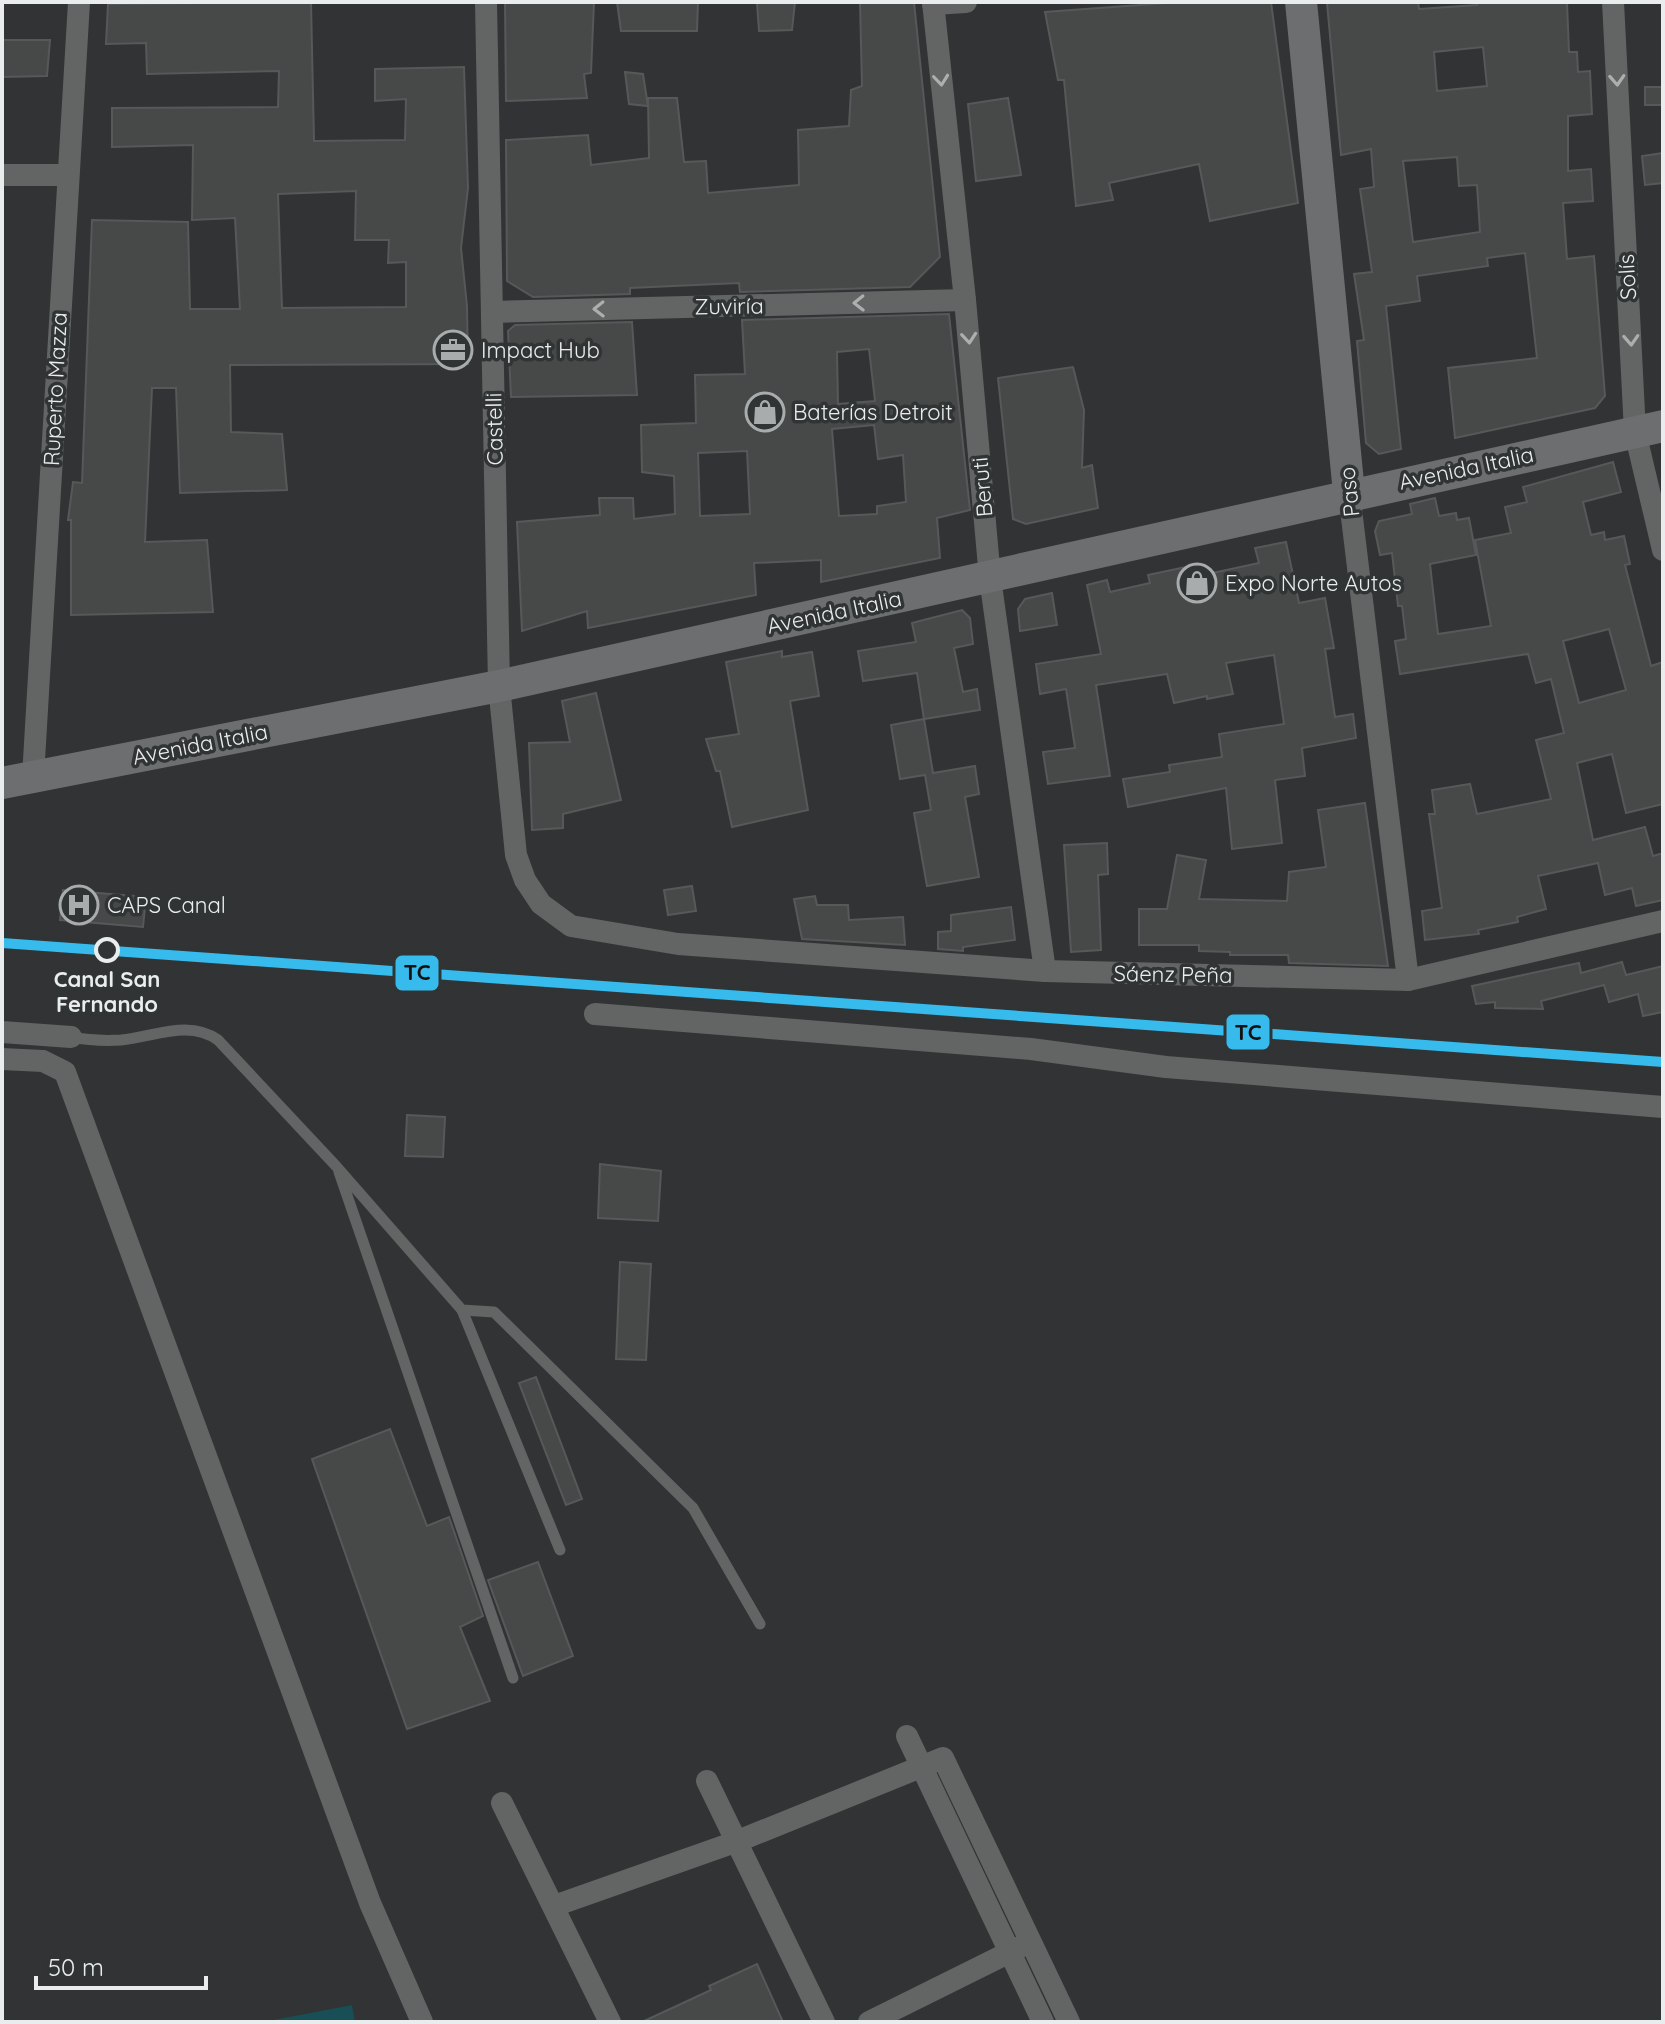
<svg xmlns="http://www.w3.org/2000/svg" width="1665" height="2024" viewBox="0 0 1665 2024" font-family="Quicksand,sans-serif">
<rect width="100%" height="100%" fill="#313334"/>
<!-- green -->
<polygon fill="#184e56" points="352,2005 355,2022 263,2022"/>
<!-- building -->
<g fill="#474949" stroke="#565859" stroke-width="2" fill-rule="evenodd">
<path d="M 311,2 L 314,141 L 405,140 L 406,99 L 375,101 L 375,69 L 464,67 L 468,188 L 461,248 L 467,306 L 468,364 L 230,365 L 231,432 L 282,434 L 287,490 L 180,493 L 176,388 L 152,388 L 145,542 L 207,540 L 213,612 L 71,615 L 71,520 L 68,520 L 73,482 L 82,483 L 92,220 L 188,222 L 190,309 L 240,309 L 235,218 L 192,220 L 193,145 L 112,147 L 112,108 L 278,107 L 279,71 L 147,74 L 146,43 L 106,44 L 108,4 ZM 356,191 L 355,240 L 389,240 L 388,263 L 406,262 L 406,307 L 282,308 L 278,194 Z"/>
<polygon points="505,2 594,2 591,73 584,74 587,98 506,101"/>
<polygon points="617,2 698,2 697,31 621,31"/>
<polygon points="757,2 795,2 792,30 759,31"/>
<polygon points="860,2 914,2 940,257 910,287 740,292 739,283 630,288 630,294 533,297 507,281 506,140 588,135 591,165 649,158 648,98 677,98 684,162 706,161 708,193 799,185 798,130 849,126 851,90 862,86"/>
<polygon points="1181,2 1271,2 1298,203 1210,221 1199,164 1109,183 1113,200 1076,206 1064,80 1058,80 1045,12"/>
<path d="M 1418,2 L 1419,9 L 1477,5 L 1477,2 L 1567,2 L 1569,52 L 1577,52 L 1578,72 L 1590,71 L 1592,114 L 1568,116 L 1568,171 L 1591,169 L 1593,201 L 1563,203 L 1567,259 L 1594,256 L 1605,396 L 1595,408 L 1455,438 L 1448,368 L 1537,358 L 1525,253 L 1487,258 L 1488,266 L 1417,276 L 1420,301 L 1386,306 L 1401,449 L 1379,454 L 1366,443 L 1357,341 L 1364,340 L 1354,274 L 1372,272 L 1360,189 L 1374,187 L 1371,149 L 1341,155 L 1327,3 ZM 1483,47 L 1487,86 L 1437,91 L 1434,52 ZM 1457,157 L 1459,186 L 1477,185 L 1480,232 L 1413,242 L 1403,161 Z"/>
<polygon points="2,40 50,40 47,76 2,77"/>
<polygon points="625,72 643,74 648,106 629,104"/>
<rect x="1645" y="87" width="18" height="18"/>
<polygon points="1008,98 1021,175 976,181 968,104"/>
<polygon points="1663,153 1663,183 1645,185 1642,156"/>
<path d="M 949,314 L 970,510 L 937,518 L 940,558 L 821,582 L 821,560 L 754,563 L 756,595 L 588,628 L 587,611 L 522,631 L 517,522 L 600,515 L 599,498 L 633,498 L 634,519 L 675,514 L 674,476 L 642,472 L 641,425 L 696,423 L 695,375 L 745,374 L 742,320 ZM 869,349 L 875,401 L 838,404 L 837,352 ZM 874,425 L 878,459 L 903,455 L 906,502 L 877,506 L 877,514 L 839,516 L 832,429 ZM 747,451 L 750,514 L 700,516 L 698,453 Z"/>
<polygon points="632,322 637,395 511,397 508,331 515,325"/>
<polygon points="1073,367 1084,410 1082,468 1092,465 1098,508 1026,524 1013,519 998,378"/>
<path d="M 1613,462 L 1621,492 L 1583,502 L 1591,535 L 1604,532 L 1605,540 L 1624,536 L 1630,564 L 1625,565 L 1651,666 L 1663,662 L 1663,804 L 1626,813 L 1612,754 L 1577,763 L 1593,840 L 1645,827 L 1653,856 L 1663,853 L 1663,900 L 1636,906 L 1632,888 L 1605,895 L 1598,863 L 1538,876 L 1546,909 L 1517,917 L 1518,922 L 1478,930 L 1479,934 L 1425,940 L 1422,911 L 1442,908 L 1429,814 L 1435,814 L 1432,790 L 1470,784 L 1477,814 L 1551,799 L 1536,740 L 1564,733 L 1551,679 L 1536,683 L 1528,654 L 1400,674 L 1395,641 L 1406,639 L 1402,606 L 1398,606 L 1392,553 L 1380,555 L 1375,531 L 1379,521 L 1412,514 L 1410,504 L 1435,498 L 1439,516 L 1456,513 L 1457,520 L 1469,518 L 1476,555 L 1430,564 L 1438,634 L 1491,626 L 1475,540 L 1511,533 L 1505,507 L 1527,502 L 1523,487 ZM 1609,629 L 1626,690 L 1579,703 L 1563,641 Z"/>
<polygon points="1286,542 1299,603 1325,598 1334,648 1325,649 1335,717 1353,714 1356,738 1302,748 1305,776 1275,780 1282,843 1232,849 1226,788 1128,807 1123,779 1170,772 1169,765 1222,757 1219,734 1284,724 1274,655 1226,663 1233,694 1207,699 1207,696 1174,703 1167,674 1096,685 1110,776 1048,784 1043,752 1075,748 1066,689 1040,694 1036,664 1101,654 1087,585 1107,580 1110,592 1150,583 1148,575 1200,564 1203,575 1259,563 1255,548"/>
<polygon points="1052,593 1057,625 1020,631 1018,609 1025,599"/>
<polygon points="962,610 970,618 973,644 954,648 963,692 977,689 980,710 924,719 917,673 863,681 858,651 916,642 912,623"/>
<polygon points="782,651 782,657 812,652 819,696 790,701 808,810 732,827 720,771 716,771 706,739 739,734 726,662"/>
<polygon points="596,693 621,800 563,814 563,828 532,830 529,743 570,742 562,701"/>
<polygon points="924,719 933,773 975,766 979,794 965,797 979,877 927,886 914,813 931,810 925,775 900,779 891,725"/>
<polygon points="1365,803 1388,966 1289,963 1288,955 1230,955 1230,952 1199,951 1199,945 1139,945 1139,909 1167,909 1177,855 1206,860 1199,899 1287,901 1289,872 1326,867 1318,810"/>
<polygon points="1107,843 1108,874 1098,875 1101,950 1071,952 1064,845"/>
<polygon points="692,886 696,911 668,915 664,890"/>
<polygon points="63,890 146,897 143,927 60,920"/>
<polygon points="815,896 817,905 848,905 849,920 903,917 905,945 802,939 794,899"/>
<polygon points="1011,907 1015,940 963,947 963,951 938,949 938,932 951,931 951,915"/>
<polygon points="1622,962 1626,975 1663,966 1663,1012 1643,1016 1638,994 1609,1002 1604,985 1541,1001 1543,1009 1495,1008 1495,1002 1476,1004 1472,986 1579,963 1581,973"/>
<polygon points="407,1115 445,1117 443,1157 405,1156"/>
<polygon points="600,1164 661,1171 658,1221 598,1218"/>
<polygon points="620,1262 651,1264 646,1360 616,1359"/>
<polygon points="536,1377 582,1499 566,1505 519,1383"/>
<polygon points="390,1429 427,1526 449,1517 483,1616 460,1627 490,1701 407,1729 312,1459"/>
<polygon points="538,1562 573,1656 523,1676 488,1580"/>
<polygon points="757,1964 783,2022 642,2022 711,1990 709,1986"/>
</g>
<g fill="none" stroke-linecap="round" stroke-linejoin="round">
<!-- lane -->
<g stroke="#636464" stroke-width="11">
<path d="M 71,1037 C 87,1040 104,1041 121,1040 C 154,1037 189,1019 218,1040 L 336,1166 L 462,1310 L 494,1312 L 693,1508 L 760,1624"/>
<polyline points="339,1172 513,1678"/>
<polyline points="462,1310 560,1550"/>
</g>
<!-- street -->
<g stroke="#636464" stroke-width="22">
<polyline points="486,2 499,686 516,855 525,880 541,904 571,926 678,944 1045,971 1408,980 1663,921"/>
<polyline points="933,2 965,300 990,578 1045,971"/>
<polyline points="1613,2 1635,432 1663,550"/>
<polyline points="933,4 966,2"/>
<polyline points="2,175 66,175"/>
<polyline points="492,312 965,300"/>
<polyline points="1349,493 1408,980"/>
<polyline points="33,777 79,2"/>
<polyline points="595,1014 1031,1049 1166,1067 1663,1107"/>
<polyline points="2,1032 71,1037"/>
<polyline points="2,1059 43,1061 65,1072 370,1903 422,2022"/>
<polyline points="907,1736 1043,2022"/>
<polyline points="707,1781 824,2022"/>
<polyline points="502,1803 610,2022"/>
<polyline points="554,1906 738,1841 943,1758 1069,2022"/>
<polyline points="869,2022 1022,1946"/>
</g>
<!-- secondary -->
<g stroke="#6d6e70" stroke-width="32">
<polyline points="1301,2 1349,493"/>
<polyline points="2,783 499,686 1663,426"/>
</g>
<!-- rail-1 casing -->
<g stroke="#303435" stroke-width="16">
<polyline id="rail-1" points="2,943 1663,1062"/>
</g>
<!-- rail-1 -->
<use href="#rail-1" stroke="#37bbed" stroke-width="10"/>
</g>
<!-- one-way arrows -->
<defs><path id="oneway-chevron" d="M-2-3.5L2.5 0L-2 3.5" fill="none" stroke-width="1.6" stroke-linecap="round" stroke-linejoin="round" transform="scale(2)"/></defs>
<g stroke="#adafaf">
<use href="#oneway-chevron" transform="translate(941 80) rotate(84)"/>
<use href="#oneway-chevron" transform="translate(1617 80) rotate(87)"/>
<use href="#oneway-chevron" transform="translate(859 303) rotate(179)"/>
<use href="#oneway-chevron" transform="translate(599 309) rotate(179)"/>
<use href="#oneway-chevron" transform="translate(969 338) rotate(85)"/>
<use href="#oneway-chevron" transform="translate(1631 340) rotate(87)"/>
</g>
<!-- icons -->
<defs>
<g id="office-ring" transform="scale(2)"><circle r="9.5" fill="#303435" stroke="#a9acac" stroke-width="1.5"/><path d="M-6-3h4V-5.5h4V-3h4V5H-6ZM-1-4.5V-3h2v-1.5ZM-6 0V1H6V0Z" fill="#a9acac"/></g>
<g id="shop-ring" transform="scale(2)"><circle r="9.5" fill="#303435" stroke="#a9acac" stroke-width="1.5"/><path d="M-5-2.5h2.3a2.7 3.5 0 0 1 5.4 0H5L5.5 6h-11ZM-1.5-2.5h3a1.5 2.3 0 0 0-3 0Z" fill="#a9acac"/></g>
<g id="hospital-ring" transform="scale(2)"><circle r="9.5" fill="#303435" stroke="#a9acac" stroke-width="1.5"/><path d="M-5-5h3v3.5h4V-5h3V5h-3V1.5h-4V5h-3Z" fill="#a9acac"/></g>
</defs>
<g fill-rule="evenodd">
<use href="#office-ring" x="453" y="350"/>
<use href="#shop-ring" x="765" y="412"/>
<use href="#shop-ring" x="1197" y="583"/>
<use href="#hospital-ring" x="79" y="905"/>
</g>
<!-- markers -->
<circle fill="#303435" stroke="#eaeded" stroke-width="4" cx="107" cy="950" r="11"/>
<g text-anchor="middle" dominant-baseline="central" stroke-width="7" stroke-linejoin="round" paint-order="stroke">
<!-- street labels -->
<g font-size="22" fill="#eaeded" stroke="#303435">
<text transform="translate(1627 277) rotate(-93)">Solís</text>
<text transform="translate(729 306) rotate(-1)">Zuviría</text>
<text transform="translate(55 389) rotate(-87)">Ruperto Mazza</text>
<text transform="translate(494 429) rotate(-91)">Castelli</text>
<text transform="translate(1466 468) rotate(-12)">Avenida Italia</text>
<text transform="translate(982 487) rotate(-95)">Beruti</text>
<text transform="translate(1349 492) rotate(-96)">Paso</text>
<text transform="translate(834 612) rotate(-12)">Avenida Italia</text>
<text transform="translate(200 744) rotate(-11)">Avenida Italia</text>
<text transform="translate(1173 974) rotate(1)">Sáenz Peña</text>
</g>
<!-- poi labels -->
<g font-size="22" fill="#eaeded" stroke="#303435" text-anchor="start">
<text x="481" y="350">Impact Hub</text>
<text x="793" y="412">Baterías Detroit</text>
<text x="1225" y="583">Expo Norte Autos</text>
<text x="107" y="905">CAPS Canal</text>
</g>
<!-- stop labels -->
<g font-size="22" font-weight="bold" fill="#eaeded" stroke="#303435">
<text x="107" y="979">Canal San<tspan x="107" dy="25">Fernando</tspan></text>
</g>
</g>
<g stroke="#303435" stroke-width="3">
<rect x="394" y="954" width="46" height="38" rx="8" fill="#37bbed"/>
<rect x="1225" y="1013" width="46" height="38" rx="8" fill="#37bbed"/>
</g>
<g font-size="22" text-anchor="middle" font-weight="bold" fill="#111">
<text x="417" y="980">TC</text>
<text x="1248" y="1040">TC</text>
</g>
<!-- border -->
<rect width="1665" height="2024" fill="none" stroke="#eaeded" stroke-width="8"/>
<!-- scale -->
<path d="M36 1976v12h170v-12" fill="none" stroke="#eaeded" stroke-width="4"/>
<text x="48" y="1976" font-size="24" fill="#eaeded" stroke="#303435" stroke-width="6" paint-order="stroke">50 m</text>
</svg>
